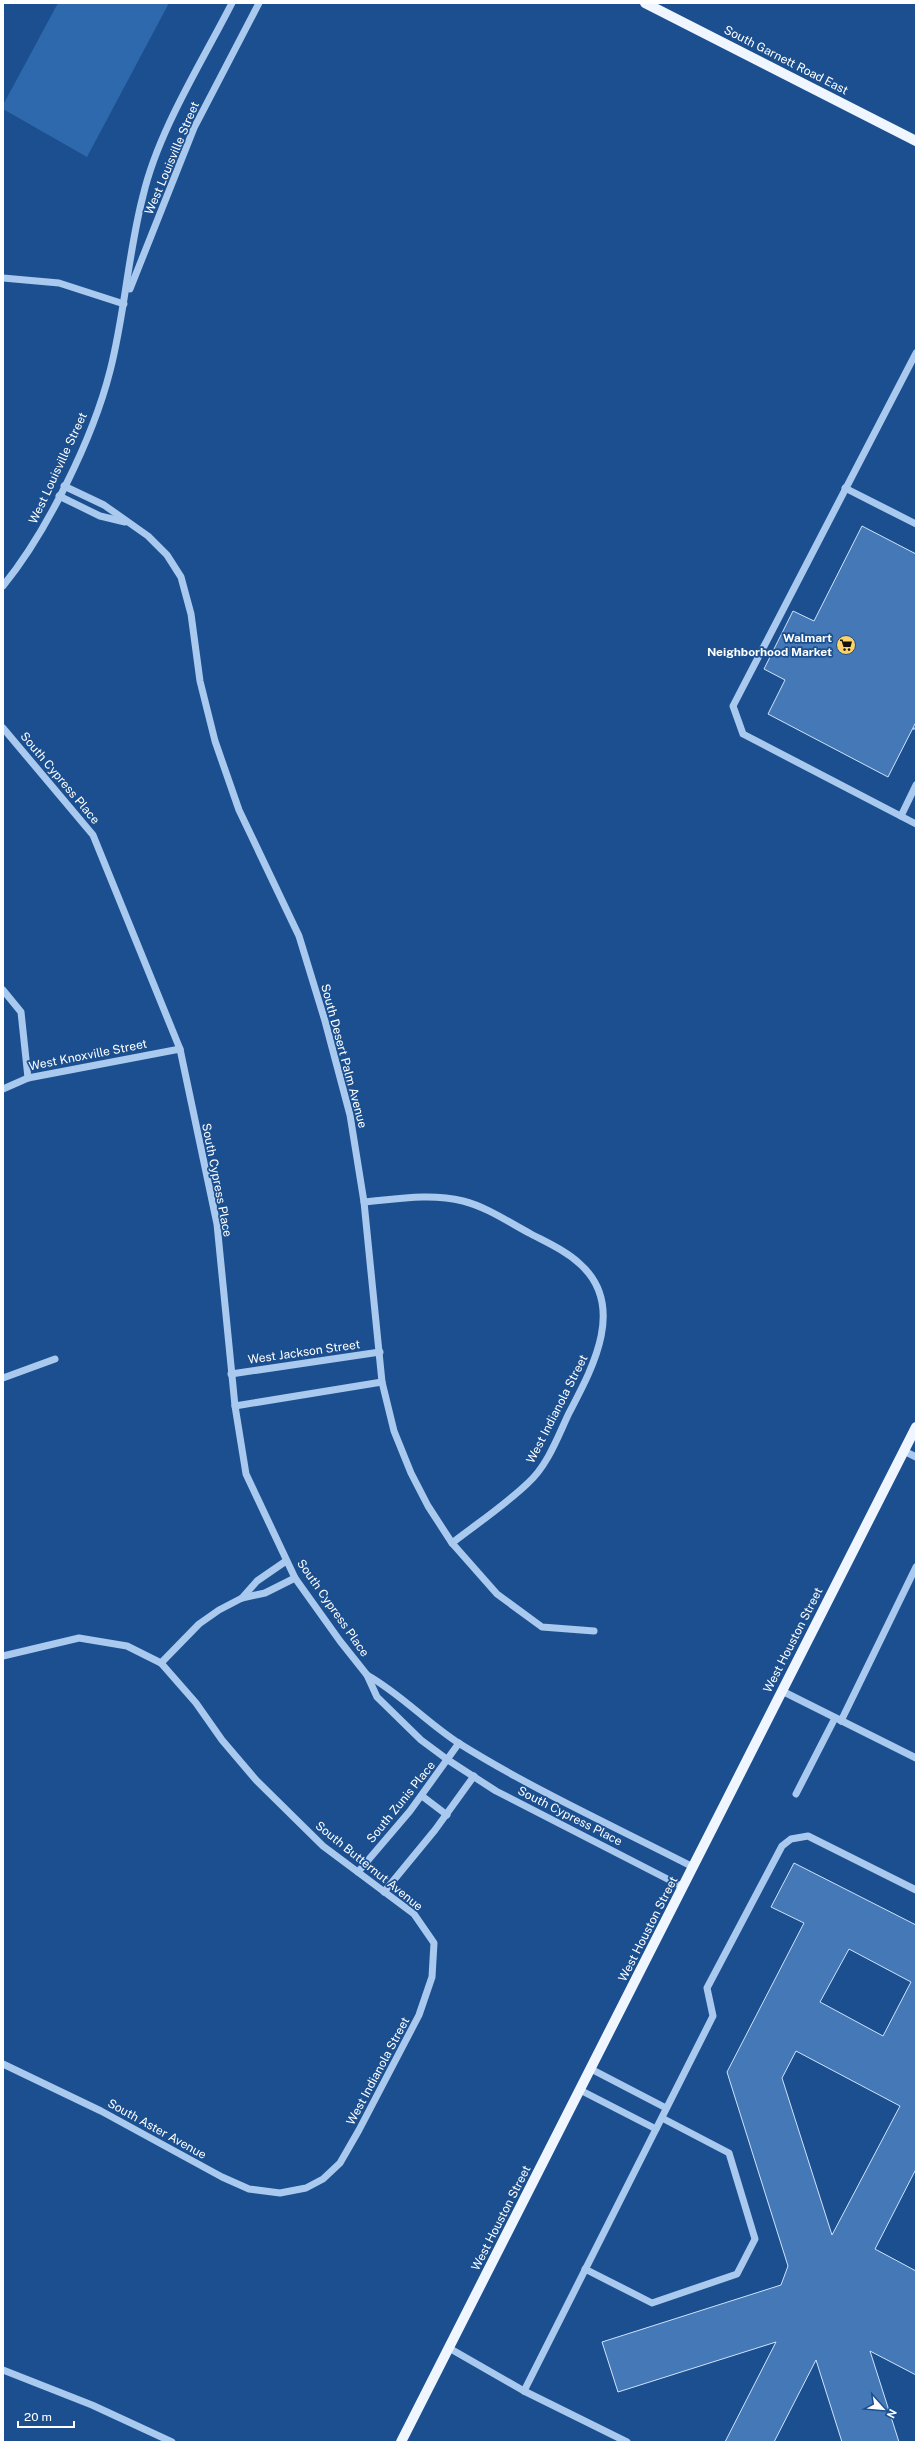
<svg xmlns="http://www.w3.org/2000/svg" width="919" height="2445" viewBox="0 0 919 2445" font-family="'Public Sans',sans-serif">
<rect width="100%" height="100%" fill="#1b4f8f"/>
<!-- green -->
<polygon fill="#2e69ad" points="58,3 169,3 87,157 3,109 3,105"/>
<!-- building -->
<g fill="#4478b7" stroke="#cfe3fa" fill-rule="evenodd">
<polygon points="862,526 916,554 916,722 888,777 768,714 785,680 764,669 793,611 814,621"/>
<path d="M 794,1863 L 916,1925 L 916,2169 L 875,2249 L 916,2271 L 916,2375 L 870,2351 L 899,2442 L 842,2442 L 816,2360 L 774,2442 L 725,2442 L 776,2342 L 618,2392 L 602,2342 L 781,2285 L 788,2266 L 727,2072 L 804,1923 L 771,1907 ZM 849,1949 L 911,1982 L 883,2036 L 820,2002 ZM 796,2051 L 900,2106 L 832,2235 L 782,2078 Z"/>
</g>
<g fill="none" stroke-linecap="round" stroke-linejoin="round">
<!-- path -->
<polyline stroke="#a9c9ee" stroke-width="2.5" stroke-dasharray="2 3" stroke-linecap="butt" points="913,728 916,730"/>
<!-- minor -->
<g stroke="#a9c9ee" stroke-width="7">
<polyline points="3,278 59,283 124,304"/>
<polyline points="130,289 194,128 259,3"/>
<polyline points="916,353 733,706 743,734 916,824"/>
<polyline points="64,486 104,505 148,536 167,555 181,577 191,614 200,681 215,741 239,810 299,936 325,1021 350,1115 364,1202 382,1382 394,1431 411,1473 428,1506 452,1543 497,1594 542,1627 594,1631"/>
<polyline points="845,488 916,524"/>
<polyline points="59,496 100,516 125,522"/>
<path d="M 3,586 C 47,532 93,438 110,371 C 125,313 128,253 143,196 C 158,131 202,62 232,3"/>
<polyline points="3,728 93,835 180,1049 217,1224 235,1406 246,1474 295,1578 340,1641 367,1675 377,1697 421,1740 448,1760 496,1791 683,1887"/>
<polyline points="901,816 916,785"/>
<polyline points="3,990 21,1012 28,1078"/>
<polyline points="3,1089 28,1078 180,1049"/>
<path d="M 364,1202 C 397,1199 431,1193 463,1201 C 487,1207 510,1223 531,1234 C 548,1243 566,1251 580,1264 C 627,1306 592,1369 569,1413 C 558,1436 548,1465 528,1483 C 505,1505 478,1523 452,1543"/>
<polyline points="231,1374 380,1352"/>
<polyline points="3,1378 55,1359"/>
<polyline points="235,1406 382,1382"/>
<polyline points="904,1451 916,1457"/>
<polyline points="242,1598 257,1581 286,1561"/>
<polyline points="3,1656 79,1638 127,1646 161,1663 196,1703 222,1740 256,1780 323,1846 414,1914 434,1943 432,1977 419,2015 359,2130 340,2163 323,2179 306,2188 280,2193 249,2189 222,2177 101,2111 3,2064"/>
<polyline points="161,1663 199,1624 219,1610 242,1598 265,1593 295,1578"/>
<path d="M 367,1675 C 401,1694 427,1723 460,1744 C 534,1790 615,1827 693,1867"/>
<polyline points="782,1691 916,1758"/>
<polyline points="841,1721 916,1567"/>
<polyline points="796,1794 835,1718"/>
<polyline points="422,1796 447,1815"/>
<polyline points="358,1872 410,1811 459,1743"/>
<polyline points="384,1892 435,1830 474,1776"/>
<polyline points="591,2069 666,2108"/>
<polyline points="580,2090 656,2129"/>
<polyline points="585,2269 652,2303 737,2274 755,2239 729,2153 662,2118"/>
<polyline points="449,2348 524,2391 627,2442"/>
<polyline points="3,2370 92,2405 172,2442"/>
<polyline points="524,2391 713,2016 707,1988 782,1846 791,1839 808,1836 916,1890"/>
</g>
<!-- major -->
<g stroke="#f0f6ff" stroke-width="10">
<polyline points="645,3 916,141"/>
<polyline points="401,2442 916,1427"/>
</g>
</g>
<!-- icons -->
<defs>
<g id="supermarket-disc" transform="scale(1)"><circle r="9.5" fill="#ffd166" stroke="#1b4f8f"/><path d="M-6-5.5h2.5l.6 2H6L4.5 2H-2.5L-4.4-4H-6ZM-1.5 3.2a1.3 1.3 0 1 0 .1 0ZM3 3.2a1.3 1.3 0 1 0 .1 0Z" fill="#111"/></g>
</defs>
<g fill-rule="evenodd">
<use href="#supermarket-disc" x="846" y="645"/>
</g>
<g text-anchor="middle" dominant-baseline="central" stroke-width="3.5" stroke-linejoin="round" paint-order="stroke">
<!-- street labels -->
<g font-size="12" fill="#fff" stroke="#1b4f8f">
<text transform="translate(786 60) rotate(27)">South Garnett Road East</text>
<text transform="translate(172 158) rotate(-67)">West Louisville Street</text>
<text transform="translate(58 468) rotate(-65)">West Louisville Street</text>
<text transform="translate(60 778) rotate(50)">South Cypress Place</text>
<text transform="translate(88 1055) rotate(-11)">West Knoxville Street</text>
<text transform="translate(344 1056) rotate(75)">South Desert Palm Avenue</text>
<text transform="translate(217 1180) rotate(79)">South Cypress Place</text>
<text transform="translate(304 1352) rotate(-8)">West Jackson Street</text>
<text transform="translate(557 1409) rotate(-63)">West Indianola Street</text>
<text transform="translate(333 1608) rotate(55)">South Cypress Place</text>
<text transform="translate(793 1640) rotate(-63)">West Houston Street</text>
<text transform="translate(401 1802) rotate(-51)">South Zunis Place</text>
<text transform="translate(570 1816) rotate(27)">South Cypress Place</text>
<text transform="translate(369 1866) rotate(39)">South Butternut Avenue</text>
<text transform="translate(648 1929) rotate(-63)">West Houston Street</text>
<text transform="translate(378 2071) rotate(-62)">West Indianola Street</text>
<text transform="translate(157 2129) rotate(29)">South Aster Avenue</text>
<text transform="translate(501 2218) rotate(-63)">West Houston Street</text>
</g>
<!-- poi labels -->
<g font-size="12" font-weight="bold" fill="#fff" stroke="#1b4f8f" text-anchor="end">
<text x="832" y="638">Walmart<tspan x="832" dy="14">Neighborhood Market</tspan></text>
</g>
</g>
<!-- border -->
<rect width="919" height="2445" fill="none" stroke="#ffffff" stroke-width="8"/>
<!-- north arrow -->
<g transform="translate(883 2409) rotate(117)" stroke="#1b4f8f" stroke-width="3" paint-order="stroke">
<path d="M0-3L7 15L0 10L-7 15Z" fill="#ffffff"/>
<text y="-6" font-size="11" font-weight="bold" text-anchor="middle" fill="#ffffff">N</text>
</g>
<!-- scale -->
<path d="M18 2421v6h56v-6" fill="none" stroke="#ffffff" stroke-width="2"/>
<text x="24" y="2421" font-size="12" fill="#ffffff" stroke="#1b4f8f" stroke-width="3" paint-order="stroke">20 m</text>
</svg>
